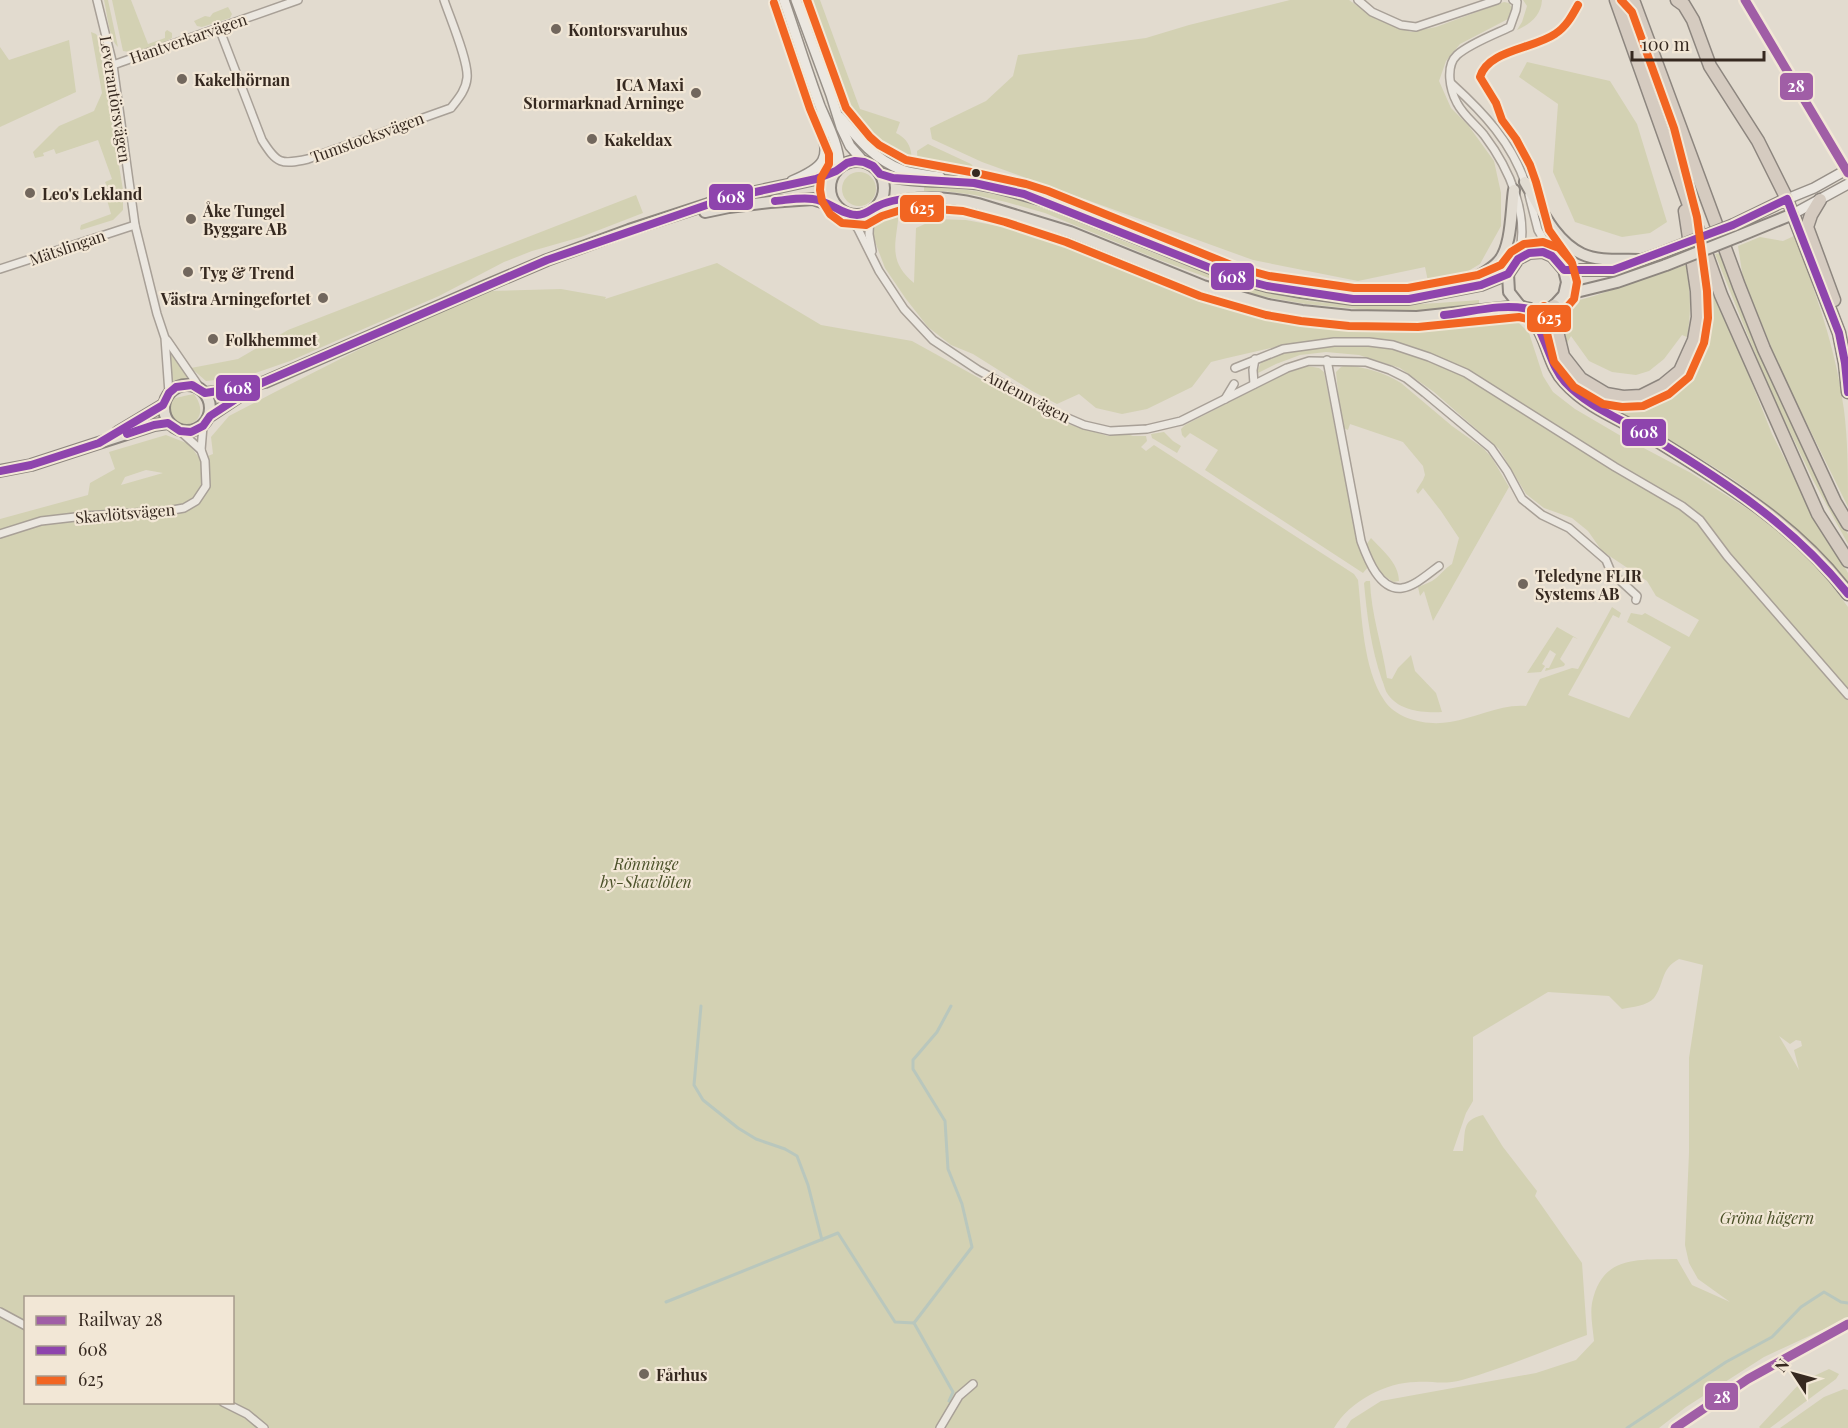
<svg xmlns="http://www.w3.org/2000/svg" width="1848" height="1428" viewBox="0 0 1848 1428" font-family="'Playfair Display',serif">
<rect width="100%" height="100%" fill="#e2dbcf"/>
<!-- green -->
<g fill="#d3d1b3" fill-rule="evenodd">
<path d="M 104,0 L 108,0 L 118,47 C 109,39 107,12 104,0 Z"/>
<path d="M 112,0 L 131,0 L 148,44 L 165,38 L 165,32 L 167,30 L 172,33 L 172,38 C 159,45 138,54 123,51 Z"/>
<path d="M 808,0 L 820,0 L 860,109 L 900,122 L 896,133 C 912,141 912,153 912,169 C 906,167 899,166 894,164 C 855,146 836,99 826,61 C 825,56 826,52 825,47 C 824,41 821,35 819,29 L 813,29 L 817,24 L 816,17 L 812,18 Z"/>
<polygon points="1290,0 1349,0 1376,19 1411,32 1436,27 1493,6 1504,2 1509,3 1512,8 1508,19 1460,44 1446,61 1439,81 1451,108 1468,125 1494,161 1501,193 1501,226 1480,264 1446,284 1429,286 1425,267 1358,281 1253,260 982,162 932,139 930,128 986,101 1013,76 1018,55 1146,38 1189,25"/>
<path d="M 1523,0 L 1542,0 C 1541,16 1530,24 1517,30 L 1522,22 L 1527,6 Z"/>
<polygon points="228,7 232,14 230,18 202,27 197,26 194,21 205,16 210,17 213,13"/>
<polygon points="91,32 96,34 98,37 123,190 121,192 123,202 123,210 113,220 81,230 80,229 81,225 111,214 104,189 108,188 105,182 112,179 98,140 56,154 54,149 43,153 44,156 35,158 33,152 59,126 94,111 102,93"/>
<polygon points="69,40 76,92 0,127 0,47 9,60"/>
<polygon points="1527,62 1610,81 1637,124 1667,222 1650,233 1622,237 1575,222 1553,172 1558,104 1519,77"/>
<polygon points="928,144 971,164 977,171 972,171 969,174 946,175 918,170 917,151"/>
<circle cx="859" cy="189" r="17"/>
<path d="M 924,185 C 954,188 984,191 1014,199 C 1049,209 1083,224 1116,238 C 1167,258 1218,279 1271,293 C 1337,311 1412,305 1479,300 L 1479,306 L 1391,312 L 1306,304 L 1255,295 L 1157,259 L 1045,213 L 1006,202 L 975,195 L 944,191 L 924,191 Z"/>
<polygon points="636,195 643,213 581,237 532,251 504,262 439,296 290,361 244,377 206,381 191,368 238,359 288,330"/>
<path d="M 899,208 C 898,240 885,259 914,283 L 916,228 L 936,219 L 966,220 L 1035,233 L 1137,268 L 1245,309 L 1295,318 L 1348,325 L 1416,326 L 1505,319 L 1519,323 L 1529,333 L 1543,376 L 1553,392 L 1575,409 L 1621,436 L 1691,473 L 1751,511 L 1801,549 L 1827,579 L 1848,607 L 1848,1318 L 1764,1357 L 1686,1407 L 1659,1428 L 1346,1428 L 1351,1420 L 1381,1401 L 1536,1373 L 1576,1360 L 1594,1341 C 1593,1329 1590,1315 1592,1303 C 1602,1255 1637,1260 1677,1259 L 1692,1285 L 1730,1302 L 1698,1279 L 1689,1263 L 1685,1245 L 1689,1153 L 1689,1058 L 1703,965 L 1679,959 C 1660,969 1665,983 1654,998 C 1647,1006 1632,1007 1622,1009 L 1609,996 L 1548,992 L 1473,1037 L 1473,1101 L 1466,1113 L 1453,1151 L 1463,1151 C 1466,1131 1461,1120 1483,1115 L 1503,1147 L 1537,1191 L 1535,1196 L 1582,1263 L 1587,1335 C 1546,1350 1504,1368 1462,1380 C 1444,1385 1433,1381 1416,1382 C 1386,1382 1349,1402 1334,1428 L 0,1428 L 0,519 L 88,495 L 90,483 L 115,469 L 109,452 L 166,435 L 189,444 L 200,459 L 213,454 L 211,437 L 229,416 L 275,392 L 358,350 L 489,291 L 561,289 L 606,297 L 605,299 L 717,263 L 821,325 L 912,341 L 1017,399 L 1071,425 L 1108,436 L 1118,431 L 1133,436 L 1146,436 L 1147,441 L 1141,447 L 1146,451 L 1154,445 L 1354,574 L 1358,580 C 1362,617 1363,668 1384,700 C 1397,720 1428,726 1450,722 C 1476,718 1500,704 1526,706 L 1540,679 L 1572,668 L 1578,669 L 1612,607 L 1621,613 L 1619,618 L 1613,615 L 1568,695 L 1629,718 L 1671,647 L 1627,622 L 1631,613 L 1642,615 L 1645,613 L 1689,637 L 1699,620 L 1656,596 L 1647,581 L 1602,551 L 1588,531 L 1572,518 L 1544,508 L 1526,494 L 1499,449 L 1434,392 L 1400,368 L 1359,355 L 1326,352 L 1300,355 L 1276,364 L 1256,374 L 1262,360 C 1323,338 1371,344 1433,355 C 1421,351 1410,345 1398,343 C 1335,329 1272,348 1211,362 L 1192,387 L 1147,409 L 1122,414 L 1096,408 L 1079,394 L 1057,404 L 1032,391 L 973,354 L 951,345 L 928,327 L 906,299 L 885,268 L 874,239 L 873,226 L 877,218 ZM 146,470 L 163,473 L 121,485 L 125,477 ZM 1779,1036 L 1790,1044 L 1796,1040 L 1801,1041 L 1802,1046 L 1794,1050 L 1799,1070 ZM 26,1298 L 232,1298 L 232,1402 L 26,1402 Z"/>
<path d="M 1794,236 C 1816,293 1836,349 1844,410 C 1848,442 1848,474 1848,507 L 1782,373 L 1743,278 L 1738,246 L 1760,237 L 1783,241 Z"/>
<path d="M 1720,253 C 1758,350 1798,443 1848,534 L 1848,544 L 1813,480 L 1769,388 L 1715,254 Z"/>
<path d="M 1699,260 L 1703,260 L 1772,434 L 1794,477 L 1848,573 L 1848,583 C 1805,531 1752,488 1694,455 C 1654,432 1609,416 1574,386 C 1569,381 1565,373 1562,367 C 1571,378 1586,395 1600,400 C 1610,403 1621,403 1632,402 C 1670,397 1696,366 1704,329 C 1708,307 1701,282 1699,260 Z"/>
<path d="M 1686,265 C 1690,290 1692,312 1687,337 L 1682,335 L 1664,359 L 1649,371 L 1636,375 L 1612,372 L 1589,361 L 1571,336 L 1567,343 L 1562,320 L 1564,311 L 1572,302 L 1594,296 Z"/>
<polygon points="168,350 189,380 173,381"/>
<path d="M 1346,365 C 1366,368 1384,372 1401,383 L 1452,426 L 1483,448 L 1492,458 L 1509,487 L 1433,621 L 1424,591 L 1420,596 L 1418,587 C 1423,585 1428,583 1432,581 C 1440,576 1444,569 1452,564 L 1459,538 L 1441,511 L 1423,488 L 1418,494 L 1416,491 L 1423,480 L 1425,475 L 1423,466 L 1403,442 L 1350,424 L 1348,430 L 1343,428 L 1341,424 L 1336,372 L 1341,367 Z"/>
<polygon points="1307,366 1319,368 1324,372 1357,540 1368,567 1363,573 1205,470 1218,450 1190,433 1185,438 1182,435 1181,429 1185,425 1284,374"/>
<path d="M 194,394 C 217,426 170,436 169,409 C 169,406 168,402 171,400 C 173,398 189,395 194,394 Z"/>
<polygon points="1164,432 1173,441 1181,446 1177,453 1152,438 1151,434"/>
<path d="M 1371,538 C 1382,550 1399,563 1399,581 L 1393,582 L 1379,572 L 1366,545 Z"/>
<path d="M 1366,581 L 1370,581 C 1371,614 1382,645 1387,678 L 1392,679 L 1398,668 L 1411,655 L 1415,671 L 1436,693 L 1442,712 C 1423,713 1398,711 1387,693 C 1385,690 1384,684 1382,680 C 1371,648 1367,616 1364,583 Z"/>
<polygon points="1557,627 1578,639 1573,637 1560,659 1565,664 1564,666 1545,671 1546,668 1549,668 1556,654 1550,650 1542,664 1545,666 1541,672 1527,673"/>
<polygon points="1829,1369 1839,1374 1836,1379 1770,1428 1760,1428 1759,1427 1801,1382"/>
<polygon points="1844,1389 1848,1390 1848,1428 1780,1428 1824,1397"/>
</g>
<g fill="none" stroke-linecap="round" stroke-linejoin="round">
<!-- stream -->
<g stroke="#b9c7bd" stroke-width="3">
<polyline points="701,1006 694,1085 703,1100 738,1128 756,1139 785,1149 797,1156 808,1185 822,1240"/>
<polyline points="666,1302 838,1233 895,1322 914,1323"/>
<polyline points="949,1401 953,1392 914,1323 972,1247 962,1204 948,1169 945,1121 913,1069 913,1060 937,1032 951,1006"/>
<polyline points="1627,1428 1726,1362 1772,1337 1801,1307 1824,1292 1841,1302 1848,1303"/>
</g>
<!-- street casing -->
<g stroke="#a8a097" stroke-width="10">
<g id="street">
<polyline points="97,0 113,65 135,225 157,314 165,338 169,393"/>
<polyline points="805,0 808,24"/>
<polyline points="1358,0 1372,12 1401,25 1416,27 1497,0"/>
<path d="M 1513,0 L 1517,2 L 1516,10 L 1510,27 C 1495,34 1469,44 1457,55 C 1445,66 1450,90 1457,103 C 1463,115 1475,124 1484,135 C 1509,168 1531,216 1518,259"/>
<path d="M 219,28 L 262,140 C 277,164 281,165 308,159 L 451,108 C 458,99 466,90 467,78 C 469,62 450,18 444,0"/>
<polyline points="113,65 298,0"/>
<path d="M 1452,84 C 1484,113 1512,143 1526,185"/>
<polyline points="1529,195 1538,230 1552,254"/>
<polyline points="870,212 869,234 872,251"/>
<polyline points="846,213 858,229 879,271 904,309 933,340 978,370 1056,413 1084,425 1110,431 1147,429 1181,421 1287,368 1309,361 1366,362 1390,370 1406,378 1425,393 1491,448 1507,471 1522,499 1542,515 1569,528 1606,560 1611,572 1637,596 1636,600"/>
<polyline points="0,269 135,225"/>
<polyline points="167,340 200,388"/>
<path d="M 1327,360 L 1361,541 C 1367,557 1379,591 1402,588 C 1415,586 1428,574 1439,566"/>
<polyline points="1235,368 1283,349 1334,342 1369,342 1393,345 1429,357 1466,373 1615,467 1682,506 1700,520 1727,556 1848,695"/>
<polyline points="1254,384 1253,370 1255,359"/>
<polyline points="1225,399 1234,384"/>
<polyline points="180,431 201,450"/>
<polyline points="0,534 41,521 84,516 167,511 184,508 196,501 206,486 205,461 201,450 203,426"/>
<polyline points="0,1312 26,1326"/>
<polyline points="223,1402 247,1414 264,1428"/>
<polyline points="940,1428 959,1396 973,1384"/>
</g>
</g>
<!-- secondary casing -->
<g stroke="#979088" stroke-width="12">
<g id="secondary">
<path d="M 784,0 C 796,35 807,71 820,106 C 829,127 838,144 840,167"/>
<polyline points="796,0 831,95 841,127 850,146 864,162"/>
<path d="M 840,117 C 858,139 874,159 902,170 C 913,174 927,175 940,177"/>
<path d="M 792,181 C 837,162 824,154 821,114"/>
<polyline points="1787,199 1814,188 1848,169"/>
<polyline points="1793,214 1848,184"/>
</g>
</g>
<!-- primary casing -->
<g stroke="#8d867f" stroke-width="14">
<g id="primary">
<circle cx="857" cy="188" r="27"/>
<path d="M 1525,182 C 1540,207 1554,241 1582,254 C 1599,262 1623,259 1642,260"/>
<path d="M 878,206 C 912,196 944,196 978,204 L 1070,232 L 1203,286 L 1268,305 L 1302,311 L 1350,316 L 1417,317 L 1520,306 L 1537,312 L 1554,306 L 1564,295 L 1567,282 L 1564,270 L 1552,256 L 1543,252 L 1529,253 L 1518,259 L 1508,274 L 1481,285 L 1409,299 L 1353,299 L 1301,292 L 1267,286 L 1233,277 L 1045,201 C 1022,194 997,186 973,183 C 942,180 911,182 880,174"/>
<polyline points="705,212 729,207 770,202 813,199 837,207"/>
<polyline points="1733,225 1787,199 1793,214 1739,236"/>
<polyline points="1564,270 1613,270 1659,254"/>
<polyline points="1508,274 1509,292 1520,306"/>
<path d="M 1458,287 C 1471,280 1488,273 1498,262 C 1512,248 1511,209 1514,190"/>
<polyline points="1564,295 1617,282 1666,265"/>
<circle cx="187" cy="408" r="23"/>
<polyline points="205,393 217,392 265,382 488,285 547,260 629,230 727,198 816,179 836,171"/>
<polyline points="210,416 252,388"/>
<polyline points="118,432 163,405"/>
<polyline points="0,471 31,465 154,425 168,423"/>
</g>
</g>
<!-- highway casing -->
<g stroke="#8d867f" stroke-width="15">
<g id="highway">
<polyline points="1616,0 1721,295 1818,514 1848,561"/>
<polyline points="1633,0 1739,286 1764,349 1835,502 1848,524"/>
<polyline points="1677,0 1684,5 1693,20 1710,66 1758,141 1787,199"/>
<polyline points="1820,200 1811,215 1807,227 1834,300"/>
<polyline points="1793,214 1839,333 1845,363 1848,392"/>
<polyline points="1554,306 1554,319 1563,356 1581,379 1606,394 1623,397 1641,396 1663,385 1680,371 1694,340 1698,317 1697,291 1685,211"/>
<path d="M 1529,309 C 1534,320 1541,331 1545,342 C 1551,357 1554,370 1565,382 C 1589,409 1624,420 1653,438 C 1724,482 1798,526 1848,594"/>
</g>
</g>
<!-- street -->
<use href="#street" stroke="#ebe7e0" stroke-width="7"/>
<!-- secondary -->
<use href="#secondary" stroke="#ebe7e0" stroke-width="9"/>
<!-- primary -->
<use href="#primary" stroke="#e2dcd2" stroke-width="10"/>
<!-- highway -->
<use href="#highway" stroke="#d5cbc0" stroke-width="12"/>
<!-- primary-bridge casing -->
<g stroke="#8d867f" stroke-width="14" stroke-linecap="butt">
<g id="primary-bridge">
<polyline points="1659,254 1733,225"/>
<polyline points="1666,265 1739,236"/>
</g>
</g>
<!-- primary-bridge -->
<use href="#primary-bridge" stroke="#e2dcd2" stroke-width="10"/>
<!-- bus-1 casing -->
<g stroke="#f2e7d6" stroke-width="12">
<g id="bus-1">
<path d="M 775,201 C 787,200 801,197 813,199 C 829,201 842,215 857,215 C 866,215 871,209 878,206 C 896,197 920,197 939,198"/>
<path d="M 1444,315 C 1472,312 1501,303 1529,309 C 1534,319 1539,328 1543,338 C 1550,353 1554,370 1565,382 C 1589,408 1624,420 1653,438 C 1727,483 1793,526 1848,594"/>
<polyline points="127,434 154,425 168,423 180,431 191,432 203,426 210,416 250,390"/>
<polyline points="0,471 31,465 99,443 163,405 169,393 176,387 192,385 205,393 257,385 547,260 727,198 816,179 836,171 847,163 855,161 864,162 873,166 880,174 893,178 974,183 1024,194 1233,277 1267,286 1353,299 1409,299 1481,285 1508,274 1518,259 1529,253 1543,252 1552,256 1564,270 1613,270 1733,225 1787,199 1839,333 1845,363 1848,392"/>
</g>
</g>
<!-- bus-2 casing -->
<g stroke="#f2e7d6" stroke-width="12">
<g id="bus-2">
<polyline points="774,3 810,109 829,154 829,164 821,178 820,190 822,201 830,214 842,223 866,225 882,216 901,210 923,208 963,211 1005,222 1066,242 1200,296 1266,315 1301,321 1349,326 1418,327 1519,317 1539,322 1562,313 1574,299 1577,282 1572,263 1559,248 1543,242 1524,244 1511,252 1501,265 1478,275 1408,288 1354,288 1269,276 1236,267 1048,191 1026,184 976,173 906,160 879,145 870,137 846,108 807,0"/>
<path d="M 1571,261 L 1549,230 L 1536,182 L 1530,165 L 1516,139 L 1502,120 L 1496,103 L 1480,77 C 1488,50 1533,49 1555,34 C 1566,27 1572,16 1578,5"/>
<polyline points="1544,306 1544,321 1554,362 1574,387 1603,404 1622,407 1643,406 1669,394 1689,377 1704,343 1708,318 1707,291 1697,217 1674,128 1632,12 1621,0"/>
</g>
</g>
<!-- bus-1 -->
<use href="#bus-1" stroke="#8e44ad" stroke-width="8"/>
<!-- bus-2 -->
<use href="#bus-2" stroke="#f26522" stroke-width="8"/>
<!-- rail-1 casing -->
<g stroke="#f2e7d6" stroke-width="14">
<g id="rail-1">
<polyline points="1745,0 1848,173"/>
<polyline points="1675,1428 1748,1379 1848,1324"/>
</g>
</g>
<!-- rail-1 -->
<use href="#rail-1" stroke="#a05ea6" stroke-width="9"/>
</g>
<!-- markers -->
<g fill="#72675d" stroke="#f2e7d6" stroke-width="2">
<circle cx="556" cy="29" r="6"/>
<circle cx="182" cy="79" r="6"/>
<circle cx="696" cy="93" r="6"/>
<circle cx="592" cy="139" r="6"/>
<circle cx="30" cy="193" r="6"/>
<circle cx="191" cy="219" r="6"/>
<circle cx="188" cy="272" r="6"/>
<circle cx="323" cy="298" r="6"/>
<circle cx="213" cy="339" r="6"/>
<circle cx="1523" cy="584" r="6"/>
<circle cx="644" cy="1374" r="6"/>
</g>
<circle fill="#362920" stroke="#f2e7d6" stroke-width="2" cx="976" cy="173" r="5"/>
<g text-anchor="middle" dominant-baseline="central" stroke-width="4.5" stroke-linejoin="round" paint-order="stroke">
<!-- poi labels -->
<g font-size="16" font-weight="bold" fill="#362920" stroke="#f2e7d6" text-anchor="start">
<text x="568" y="29">Kontorsvaruhus</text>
<text x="194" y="79">Kakelhörnan</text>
<text x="684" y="84" text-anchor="end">ICA Maxi<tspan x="684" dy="18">Stormarknad Arninge</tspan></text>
<text x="604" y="139">Kakeldax</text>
<text x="42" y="193">Leo's Lekland</text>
<text x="203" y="210">Åke Tungel<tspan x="203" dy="18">Byggare AB</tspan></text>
<text x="200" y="272">Tyg &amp; Trend</text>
<text x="311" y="298" text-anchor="end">Västra Arningefortet</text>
<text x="225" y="339">Folkhemmet</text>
<text x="1535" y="575">Teledyne FLIR<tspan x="1535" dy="18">Systems AB</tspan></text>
<text x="656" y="1374">Fårhus</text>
</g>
<!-- street labels -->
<g font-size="16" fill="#362920" stroke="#f2e7d6">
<text transform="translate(188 38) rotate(-19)">Hantverkarvägen</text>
<text transform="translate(116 99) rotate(81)">Leverantörsvägen</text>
<text transform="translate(367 137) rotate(-20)">Tumstocksvägen</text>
<text transform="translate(67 247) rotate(-19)">Mätslingan</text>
<text transform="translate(1028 396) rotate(28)">Antennvägen</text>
<text transform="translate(125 513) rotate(-5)">Skavlötsvägen</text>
</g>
<!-- park labels -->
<g font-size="16" font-style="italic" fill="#4b5129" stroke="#f2e7d6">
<text x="646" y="863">Rönninge<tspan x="646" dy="18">by-Skavlöten</tspan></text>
<text x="1767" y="1217">Gröna hägern</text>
</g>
</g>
<g stroke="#f2e7d6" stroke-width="2">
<rect x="1779" y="72" width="35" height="29" rx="6" fill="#a05ea6"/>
<rect x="708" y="183" width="46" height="28" rx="6" fill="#8e44ad"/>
<rect x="899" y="194" width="46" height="29" rx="6" fill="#f26522"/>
<rect x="1210" y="262" width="45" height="29" rx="6" fill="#8e44ad"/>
<rect x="1526" y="304" width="46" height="29" rx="6" fill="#f26522"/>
<rect x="215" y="374" width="46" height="28" rx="6" fill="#8e44ad"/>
<rect x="1621" y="418" width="46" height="29" rx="6" fill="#8e44ad"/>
<rect x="1704" y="1382" width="35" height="29" rx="6" fill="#a05ea6"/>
</g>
<g font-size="16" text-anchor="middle" font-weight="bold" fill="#fff">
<text x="1796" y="92">28</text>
<text x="731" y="203">608</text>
<text x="922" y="214">625</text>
<text x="1232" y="283">608</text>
<text x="1549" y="324">625</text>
<text x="238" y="394">608</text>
<text x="1644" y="438">608</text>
<text x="1722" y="1403">28</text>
</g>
<!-- legend -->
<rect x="24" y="1296" width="210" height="108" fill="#f2e7d6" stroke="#a79b8d" stroke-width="1.5"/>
<rect x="36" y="1316" width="30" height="9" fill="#a05ea6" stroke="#a79b8d" stroke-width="1.5"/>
<text x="78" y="1326" font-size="18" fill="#362920">Railway 28</text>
<rect x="36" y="1346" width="30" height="9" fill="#8e44ad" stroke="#a79b8d" stroke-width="1.5"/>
<text x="78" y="1356" font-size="18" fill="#362920">608</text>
<rect x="36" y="1376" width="30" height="9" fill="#f26522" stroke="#a79b8d" stroke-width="1.5"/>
<text x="78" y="1386" font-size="18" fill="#362920">625</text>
<!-- north arrow -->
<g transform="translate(1794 1374) rotate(306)" stroke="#f2e7d6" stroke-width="4.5" paint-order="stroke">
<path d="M0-4.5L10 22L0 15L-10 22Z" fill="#362920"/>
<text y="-9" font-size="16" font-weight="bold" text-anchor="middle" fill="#362920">N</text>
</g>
<!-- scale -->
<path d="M1632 51v9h132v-9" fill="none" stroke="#362920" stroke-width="3"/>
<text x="1641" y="51" font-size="18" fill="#362920" stroke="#f2e7d6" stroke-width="4.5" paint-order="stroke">100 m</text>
</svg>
